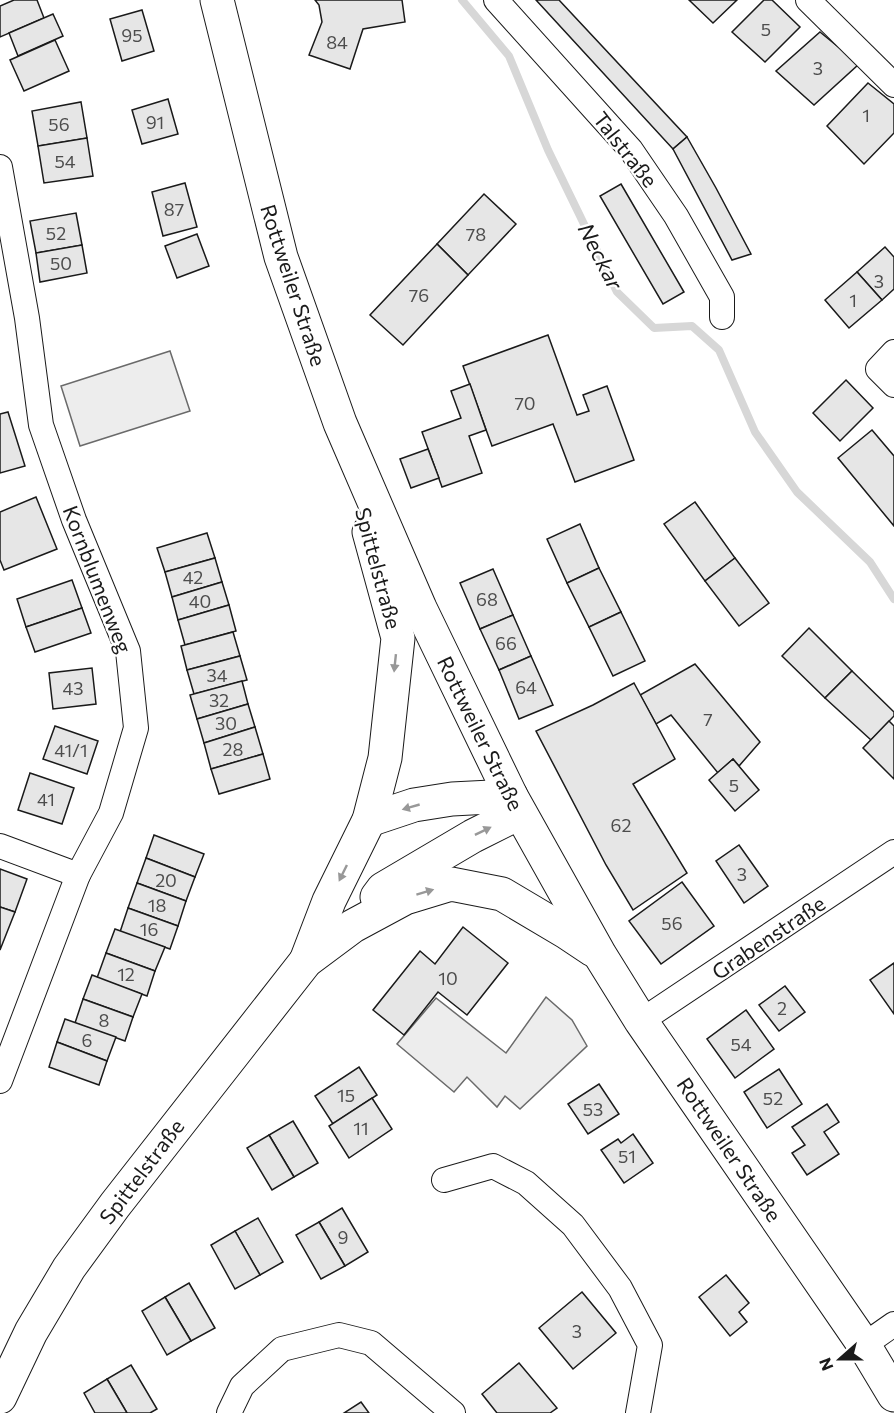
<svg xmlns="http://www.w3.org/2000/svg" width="894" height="1413" viewBox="0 0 894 1413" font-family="Commissioner,sans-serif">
<rect width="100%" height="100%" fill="#fff"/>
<!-- built -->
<g fill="#ededed" stroke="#6a6a6a" stroke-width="1.5">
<polygon points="170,351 190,411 80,446 61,386"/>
<polygon points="546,997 572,1020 587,1046 520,1109 505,1096 497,1107 467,1077 454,1092 397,1044 436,998 506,1053"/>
</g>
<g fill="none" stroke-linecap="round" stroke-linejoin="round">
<!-- stream -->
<polyline stroke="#d7d7d7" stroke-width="8" points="462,0 509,56 548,150 617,292 654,328 692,326 719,350 755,432 797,492 870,562 894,599"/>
</g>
<!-- building -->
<g fill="#e6e6e6" stroke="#1a1a1a" stroke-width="1.5">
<polygon points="14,0 37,0 44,18 0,37 0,6"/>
<polygon points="315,0 402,0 405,22 363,29 350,69 309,55 322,22 319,5"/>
<polygon points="536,0 559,0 687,137 673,149"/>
<polygon points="689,0 737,0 713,23"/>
<polygon points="764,0 772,0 800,27 765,62 732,32"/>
<polygon points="142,10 154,51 122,61 110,19"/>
<polygon points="53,14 63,36 18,56 9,33"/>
<polygon points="820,32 859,64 814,105 776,71"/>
<polygon points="55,40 69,71 24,91 10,60"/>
<polygon points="868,83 894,104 894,133 864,164 827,126"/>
<polygon points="168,99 178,134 142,144 132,110"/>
<polygon points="81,102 87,138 38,146 32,111"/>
<polygon points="687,137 716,188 751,254 732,260 673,149"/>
<polygon points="87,138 93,176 44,183 38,146"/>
<polygon points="185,183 197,227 163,236 152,192"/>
<polygon points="621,184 684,292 663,304 600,196"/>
<polygon points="484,194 516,224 468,275 437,244"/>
<polygon points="76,213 82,245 36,253 30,221"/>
<polygon points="197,234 209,266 177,278 165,246"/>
<polygon points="437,244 468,275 403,345 370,315"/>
<polygon points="82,245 87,273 40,282 36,253"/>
<polygon points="885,247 894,257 894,289 882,300 857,272"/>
<polygon points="857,272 882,300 849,328 825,300"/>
<polygon points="548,335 577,415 589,411 583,395 607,386 634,460 575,482 553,424 492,446 463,366"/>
<polygon points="846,380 873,408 840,441 813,413"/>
<polygon points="470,384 486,430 469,436 482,473 442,487 422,432 461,418 451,391"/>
<polygon points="8,412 25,466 0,473 0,414"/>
<polygon points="872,430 894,456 894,526 838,458"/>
<polygon points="428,449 439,478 411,488 400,459"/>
<polygon points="36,497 57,549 4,570 0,560 0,512"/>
<polygon points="695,502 735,558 705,581 664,524"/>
<polygon points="580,524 599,568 567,583 547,539"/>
<polygon points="207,533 215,558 165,572 157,548"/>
<polygon points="215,558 222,582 172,597 165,572"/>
<polygon points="735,558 769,603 739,626 705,581"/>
<polygon points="599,568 621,612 589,627 567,583"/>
<polygon points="493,569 513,615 480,629 460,583"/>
<polygon points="72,580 82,608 26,627 17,599"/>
<polygon points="222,582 229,605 178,620 172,597"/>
<polygon points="229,605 236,631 185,645 178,620"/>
<polygon points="82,608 91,633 35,652 26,627"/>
<polygon points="621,612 645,661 613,676 589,627"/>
<polygon points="513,615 531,656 499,670 480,629"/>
<polygon points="809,628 852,671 825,698 782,656"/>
<polygon points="233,632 240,656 187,670 181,646"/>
<polygon points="240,656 247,680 194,694 187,670"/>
<polygon points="531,656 553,705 519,719 499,670"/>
<polygon points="695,664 760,742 739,766 733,759 718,773 671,715 656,724 640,695"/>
<polygon points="92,668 96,704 53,709 49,673"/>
<polygon points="852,671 894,712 894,716 871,740 825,698"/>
<polygon points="242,681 248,704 197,719 190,695"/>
<polygon points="634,683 675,759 633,784 687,873 633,910 606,865 536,731 593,705"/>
<polygon points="248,704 255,727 204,743 197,719"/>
<polygon points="889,721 894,726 894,779 863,748"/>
<polygon points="55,726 98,741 87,774 43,759"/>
<polygon points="255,727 263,754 211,769 204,743"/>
<polygon points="263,754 270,779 219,794 211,769"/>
<polygon points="733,759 759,790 735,811 709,780"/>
<polygon points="30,773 74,788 62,824 18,810"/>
<polygon points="154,835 204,854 195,877 146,858"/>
<polygon points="739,845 768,886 744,903 716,861"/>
<polygon points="146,858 195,877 186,901 137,883"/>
<polygon points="0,869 27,879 15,912 0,907"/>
<polygon points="682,882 714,926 661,964 629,921"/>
<polygon points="137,883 186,901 178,926 128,908"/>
<polygon points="0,907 15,912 0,950"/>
<polygon points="128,908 178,926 170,949 120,932"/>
<polygon points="463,927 508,963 467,1015 438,992 404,1035 373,1010 420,951 435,964"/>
<polygon points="115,929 165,947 155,971 106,953"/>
<polygon points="106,953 155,971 147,996 97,978"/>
<polygon points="894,963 894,1014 870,980"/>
<polygon points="92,975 142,994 133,1017 83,999"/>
<polygon points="785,986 805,1012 779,1031 759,1005"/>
<polygon points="83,999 133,1017 125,1041 75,1023"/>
<polygon points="746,1010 774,1049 735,1078 707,1039"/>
<polygon points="65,1019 116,1037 107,1061 57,1042"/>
<polygon points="57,1042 107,1061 99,1085 49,1067"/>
<polygon points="359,1067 377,1095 333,1124 315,1096"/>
<polygon points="779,1069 802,1104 767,1128 744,1092"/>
<polygon points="599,1084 619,1114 588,1134 568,1104"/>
<polygon points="372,1098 392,1129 349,1158 329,1126"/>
<polygon points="827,1104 839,1122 824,1132 839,1154 807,1175 792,1153 805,1145 792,1127"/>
<polygon points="293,1121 318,1163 294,1177 269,1135"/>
<polygon points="633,1134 653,1163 624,1183 601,1150 618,1139 621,1143"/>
<polygon points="269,1135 294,1177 272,1190 247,1148"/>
<polygon points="342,1208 368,1252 345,1266 319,1222"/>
<polygon points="258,1218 283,1262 260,1275 235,1231"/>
<polygon points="319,1222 345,1266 321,1279 296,1235"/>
<polygon points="235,1231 260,1275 235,1289 211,1245"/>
<polygon points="726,1275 749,1303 739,1312 747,1322 730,1336 699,1297"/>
<polygon points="189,1283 215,1328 191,1341 165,1297"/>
<polygon points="582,1292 616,1333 573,1369 539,1328"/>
<polygon points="165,1297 191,1341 167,1355 142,1311"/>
<polygon points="519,1363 557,1408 550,1413 497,1413 482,1394"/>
<polygon points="131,1365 157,1409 150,1413 127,1413 107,1379"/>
<polygon points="107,1379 127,1413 95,1413 84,1393"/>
<polygon points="361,1402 369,1413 344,1413"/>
</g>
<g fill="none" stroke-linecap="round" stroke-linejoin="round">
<!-- street casing -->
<g stroke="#1a1a1a" stroke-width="26">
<g id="street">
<polyline points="496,0 631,150 676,216 722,297 722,317"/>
<polyline points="808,0 894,85"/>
<polyline points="0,167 27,318 41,425 74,520 128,651 136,728 111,813 78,875 0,1081"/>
<polyline points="894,352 878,369 894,385"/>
<polyline points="0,846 78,875"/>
<polyline points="641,1021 894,852"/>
<polyline points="444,1180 493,1166 526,1183 573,1225 620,1288 650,1345 638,1413"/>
<polyline points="864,1345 894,1324"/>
<polyline points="229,1413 242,1386 282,1349 339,1335 371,1343 453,1413"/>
</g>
</g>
<!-- secondary casing -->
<g stroke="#1a1a1a" stroke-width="35">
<g id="secondary">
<polyline points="217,0 281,257 340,423 420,608 511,796 600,955 641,1021 864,1345 894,1395"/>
<polyline points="369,820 414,805 452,799 511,796"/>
<polyline points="377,897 383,889 473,836 519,813"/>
<polyline points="306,961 329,901 369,820 385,758 398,638 369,532"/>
<polyline points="0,1397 31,1332 69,1268 115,1205 306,961 353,926 405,898 451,884 502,894 566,932 593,950"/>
</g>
</g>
<!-- street -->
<use href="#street" stroke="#fff" stroke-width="24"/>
<!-- secondary -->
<use href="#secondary" stroke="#fff" stroke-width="33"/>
</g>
<!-- one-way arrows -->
<defs><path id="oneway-solid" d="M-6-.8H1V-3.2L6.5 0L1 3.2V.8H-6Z" transform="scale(1.5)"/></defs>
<g fill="#989898">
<use href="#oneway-solid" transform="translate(395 663) rotate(96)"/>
<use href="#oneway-solid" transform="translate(411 807) rotate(164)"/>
<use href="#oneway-solid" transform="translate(483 831) rotate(-26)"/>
<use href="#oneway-solid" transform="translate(343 873) rotate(116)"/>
<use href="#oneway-solid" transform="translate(425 892) rotate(-17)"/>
</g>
<g text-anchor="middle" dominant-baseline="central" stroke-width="4.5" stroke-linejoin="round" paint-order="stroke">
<!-- number labels -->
<g font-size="18" fill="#4d4d4d">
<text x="766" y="29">5</text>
<text x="132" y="35">95</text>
<text x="337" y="42">84</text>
<text x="818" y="68">3</text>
<text x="866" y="115">1</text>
<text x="155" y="122">91</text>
<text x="59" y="124">56</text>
<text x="65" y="161">54</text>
<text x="174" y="209">87</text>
<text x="56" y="233">52</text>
<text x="476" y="234">78</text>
<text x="61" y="263">50</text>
<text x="879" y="281">3</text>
<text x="419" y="295">76</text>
<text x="853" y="300">1</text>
<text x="525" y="403">70</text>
<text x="193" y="577">42</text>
<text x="487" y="599">68</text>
<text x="200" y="601">40</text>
<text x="506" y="643">66</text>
<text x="217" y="675">34</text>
<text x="526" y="687">64</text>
<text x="73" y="688">43</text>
<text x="219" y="700">32</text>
<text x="708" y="719">7</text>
<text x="226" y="723">30</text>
<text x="233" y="749">28</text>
<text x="71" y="750">41/1</text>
<text x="734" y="785">5</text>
<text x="46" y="799">41</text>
<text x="621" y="825">62</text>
<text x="742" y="874">3</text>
<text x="166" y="880">20</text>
<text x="157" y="905">18</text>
<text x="672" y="923">56</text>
<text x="149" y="929">16</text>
<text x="126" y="974">12</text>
<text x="448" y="978">10</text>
<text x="782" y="1008">2</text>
<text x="104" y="1020">8</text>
<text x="87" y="1040">6</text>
<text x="741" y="1044">54</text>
<text x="346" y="1095">15</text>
<text x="773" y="1098">52</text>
<text x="593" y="1109">53</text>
<text x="361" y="1128">11</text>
<text x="627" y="1156">51</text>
<text x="343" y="1237">9</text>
<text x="577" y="1331">3</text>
</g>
<!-- street labels -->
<g font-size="21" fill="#1a1a1a" stroke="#fff">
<text transform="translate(626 149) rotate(52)">Talstraße</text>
<text transform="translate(294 285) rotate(72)">Rottweiler Straße</text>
<text transform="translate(379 568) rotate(75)">Spittelstraße</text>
<text transform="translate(98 579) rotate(69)">Kornblumenweg</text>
<text transform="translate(481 733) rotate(64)">Rottweiler Straße</text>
<text transform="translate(768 937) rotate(-34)">Grabenstraße</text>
<text transform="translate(730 1149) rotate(56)">Rottweiler Straße</text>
<text transform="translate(141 1171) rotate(-53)">Spittelstraße</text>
</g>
<!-- water labels -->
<g font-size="22" font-style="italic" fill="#1a1a1a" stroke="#fff">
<text transform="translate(601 256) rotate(63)">Neckar</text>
</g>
</g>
<!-- north arrow -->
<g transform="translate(840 1359) rotate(249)" stroke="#ffffff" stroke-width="4.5" paint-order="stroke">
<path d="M0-4.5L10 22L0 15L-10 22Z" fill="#1a1a1a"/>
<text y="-9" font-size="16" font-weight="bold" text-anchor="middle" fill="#1a1a1a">N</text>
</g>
</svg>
